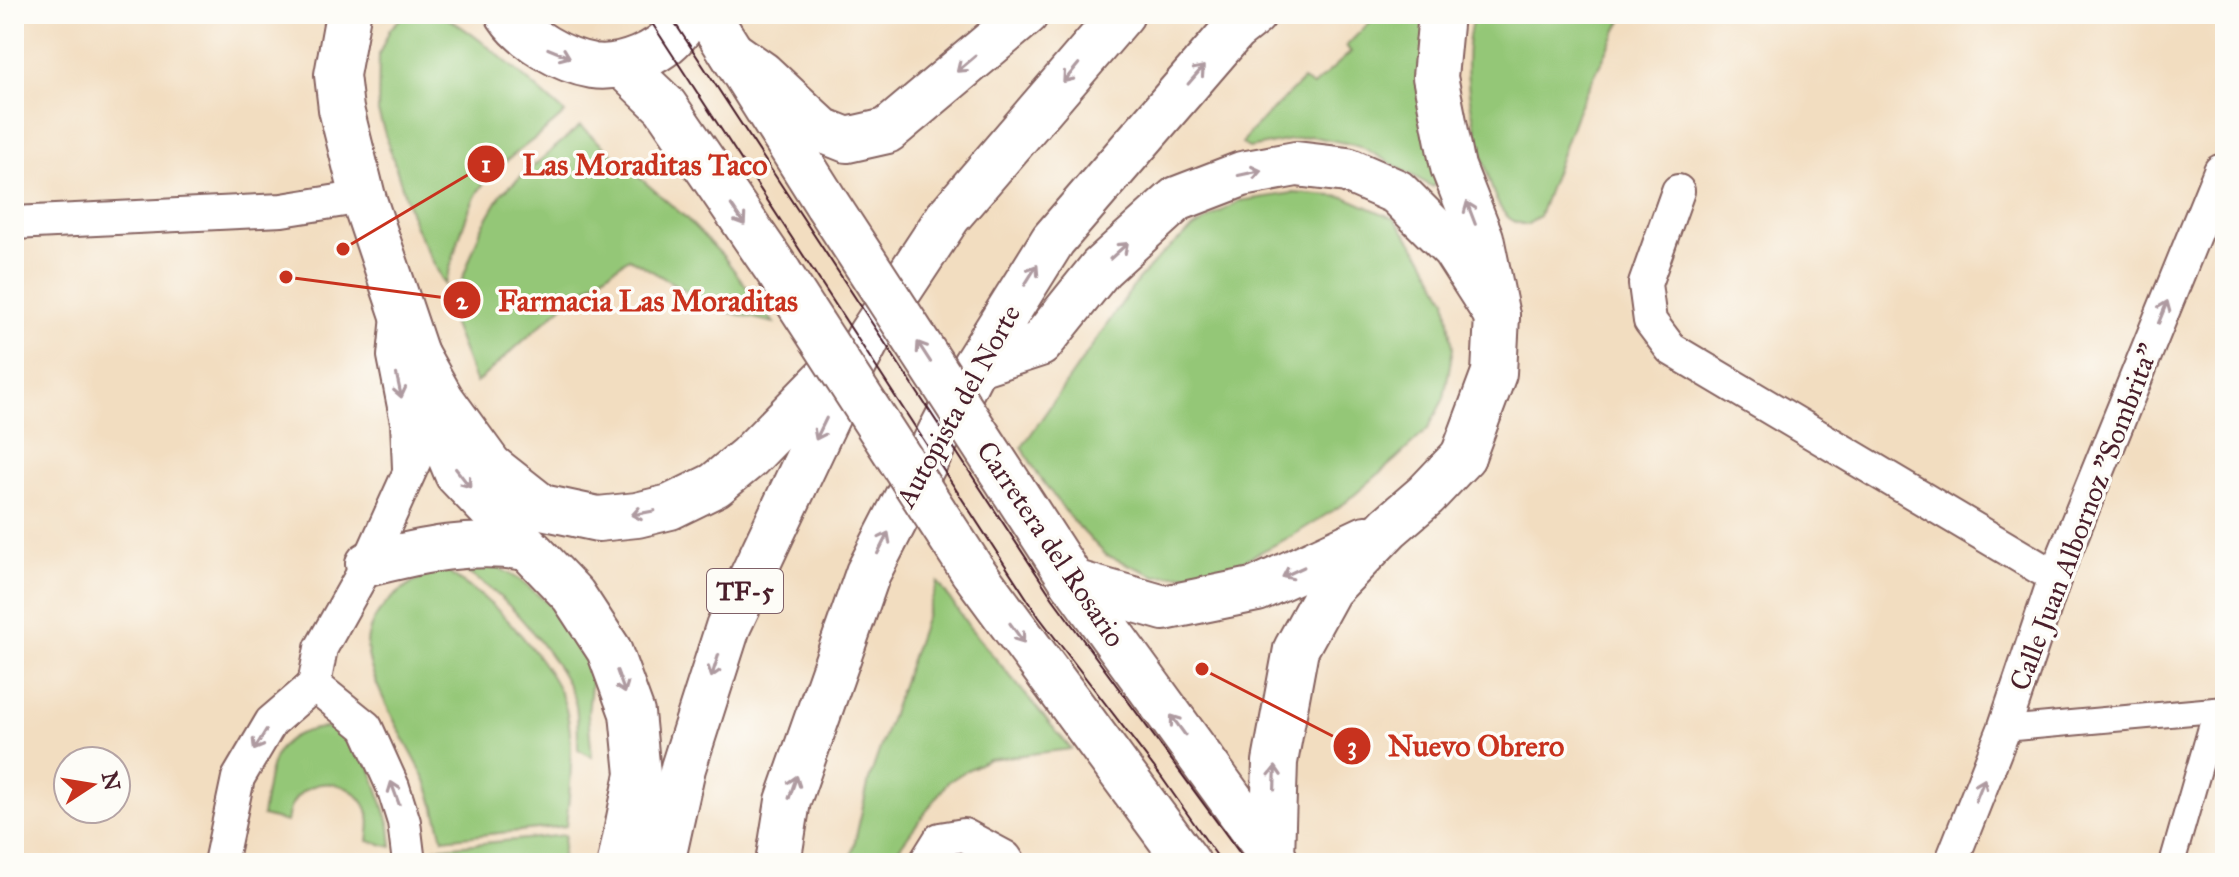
<svg xmlns="http://www.w3.org/2000/svg" width="2239" height="877" viewBox="0 0 2239 877" font-family="'IM FELL Great Primer',serif">
<rect width="100%" height="100%" fill="#fdfcf7"/>
<filter id="ink" filterUnits="userSpaceOnUse"><feTurbulence type="fractalNoise" baseFrequency=".0125" numOctaves="2"/><feDisplacementMap in="SourceGraphic" scale="16" xChannelSelector="R" yChannelSelector="G"/><feConvolveMatrix kernelMatrix="1 2 1 2 8 2 1 2 1" color-interpolation-filters="sRGB"/></filter>
<filter id="wash" filterUnits="userSpaceOnUse"><feTurbulence type="fractalNoise" baseFrequency=".006" numOctaves="4" result="noise"/><feDisplacementMap in="SourceGraphic" scale="32" xChannelSelector="R" yChannelSelector="G"/><feGaussianBlur stdDeviation="1.8" result="paint"/><feColorMatrix in="noise" values="0 0 0 0 0 0 0 0 0 0 0 0 0 0 0 0 0 1.4 0 .05"/><feComposite in="paint" operator="in"/></filter>
<g filter="url(#wash)">
<rect width="100%" height="100%" fill="#f2ddc0"/>
<!-- green -->
<g fill="#94c777" stroke="#6f7351" stroke-width="2">
<path d="M 405,14 C 414,14 426,12 436,14 C 463,19 540,92 565,113 C 539,139 505,156 482,186 C 467,204 453,260 445,285 L 415,227 L 378,112 L 379,54 L 390,29 Z"/>
<polygon points="1378,14 1423,14 1440,180 1433,187 1360,146 1310,136 1249,148 1242,144 1249,133 1303,80 1313,86 1351,52 1346,46"/>
<path d="M 1474,14 L 1625,14 L 1578,109 L 1539,216 L 1527,225 C 1518,223 1512,222 1505,214 C 1494,202 1489,178 1484,162 C 1471,113 1459,64 1474,14 Z"/>
<polygon points="580,126 685,217 723,256 774,323 719,310 629,258 570,299 476,383 449,315 481,229 502,193"/>
<polygon points="1293,193 1345,197 1395,219 1424,259 1446,299 1453,348 1444,398 1428,429 1396,459 1345,503 1292,536 1233,566 1195,574 1156,576 1106,555 1072,520 1038,475 1022,447 1138,280 1163,253 1195,227 1239,201"/>
<path d="M 486,560 L 520,580 L 549,604 L 587,659 L 592,676 L 588,714 L 592,757 L 578,749 C 578,735 578,720 576,706 C 569,673 519,612 493,591 C 481,581 466,572 452,563 Z"/>
<path d="M 437,570 L 446,571 C 459,581 474,589 486,600 C 513,622 558,675 566,709 C 575,743 570,791 566,826 L 443,839 C 438,819 433,798 425,779 C 410,746 360,671 368,636 C 375,603 410,583 437,570 Z"/>
<polygon points="938,582 970,628 1071,749 989,759 967,770 948,782 888,863 850,863 869,780"/>
<path d="M 332,727 L 350,730 L 361,740 L 390,826 L 392,847 L 368,841 C 369,833 371,823 369,816 C 360,780 311,771 292,804 C 289,809 288,816 287,822 L 262,816 C 271,765 268,731 332,727 Z"/>
<polygon points="565,835 561,863 436,863 435,848"/>
</g>
</g>
<g filter="url(#ink)">
<g fill="none" stroke-linecap="round" stroke-linejoin="round">
<!-- pedestrian casing -->
<g stroke="#85625f" stroke-width="28">
<g id="pedestrian">
<polyline points="2004,729 2225,709"/>
<polyline points="2172,863 2216,710"/>
</g>
</g>
<!-- minor casing -->
<g stroke="#85625f" stroke-width="36">
<g id="minor">
<polyline points="1678,191 1645,284 1650,321 1671,349 2055,577"/>
<polyline points="14,223 282,210 363,197"/>
<polyline points="398,316 394,356 407,422 409,468"/>
<polyline points="314,685 321,648 368,564 438,409"/>
<polyline points="314,685 366,727 393,787 404,822 409,863"/>
<polyline points="220,863 238,778 271,722 314,685"/>
<polyline points="925,863 940,839 964,835 1005,857 1009,863"/>
<polyline points="1951,863 2004,729 2055,577 2220,171 2225,175"/>
</g>
</g>
<!-- secondary casing -->
<g stroke="#85625f" stroke-width="48">
<g id="secondary">
<polyline points="348,14 337,75 341,109 363,197 416,354"/>
<path d="M 508,14 C 524,39 563,61 593,66 C 621,70 660,54 678,31 C 682,27 684,19 686,14"/>
<polyline points="707,14 827,204"/>
<polyline points="622,65 665,106 780,274"/>
<polyline points="1012,488 1073,582 1277,863"/>
<polyline points="972,570 1188,863"/>
<polyline points="1073,582 1164,608 1257,589 1366,538"/>
<polyline points="1272,856 1275,762 1296,649 1329,589 1389,527 1426,495 1463,456"/>
</g>
</g>
<!-- motorway casing -->
<g stroke="#85625f" stroke-width="48">
<g id="motorway">
<polyline points="1441,14 1435,77 1453,167 1481,238 1497,316 1494,373 1463,456"/>
<polyline points="732,53 762,74 822,130 847,140 887,131 1026,14"/>
<polyline points="416,354 442,400 490,466 542,507 598,519 637,515 670,507 715,485 749,457 842,362"/>
<polyline points="975,365 1040,344 1101,268 1177,199 1242,174 1296,164 1347,170 1397,192 1454,249 1497,316"/>
<polyline points="434,418 457,474 573,595 609,650 632,713 638,774 620,863"/>
<path d="M 368,564 C 424,550 468,540 527,548"/>
<polyline points="662,863 683,768 728,627 829,413 870,335 948,217 1122,14"/>
<polyline points="778,863 788,801 868,573 975,365 1053,240 1234,30 1254,14"/>
</g>
</g>
<!-- pedestrian -->
<use href="#pedestrian" stroke="#fff" stroke-width="24"/>
<!-- minor -->
<use href="#minor" stroke="#fff" stroke-width="32"/>
<!-- secondary -->
<use href="#secondary" stroke="#fff" stroke-width="44"/>
<!-- motorway -->
<use href="#motorway" stroke="#fff" stroke-width="44"/>
<!-- tram -->
<g stroke="#4a1f2b" stroke-width="2">
<polyline points="646,14 1039,617 1160,775 1222,863"/>
<polyline points="669,14 1053,599 1247,863"/>
</g>
<!-- secondary-bridge casing -->
<g stroke="#85625f" stroke-width="48" stroke-linecap="butt">
<g id="secondary-bridge">
<polyline points="827,204 1012,488"/>
<polyline points="780,274 972,570"/>
</g>
</g>
<!-- secondary-bridge -->
<use href="#secondary-bridge" stroke="#fff" stroke-width="44"/>
</g>
<!-- one-way arrows -->
<defs><path id="oneway-shaft" d="M-6 0H5M1.5-3L5.5 0L1.5 3" fill="none" stroke-width="1.6" stroke-linecap="round" stroke-linejoin="round" transform="scale(2)"/></defs>
<g stroke="#ae9aa0">
<use href="#oneway-shaft" transform="translate(559 53) rotate(22)"/>
<use href="#oneway-shaft" transform="translate(966 64) rotate(140)"/>
<use href="#oneway-shaft" transform="translate(1071 73) rotate(130)"/>
<use href="#oneway-shaft" transform="translate(1196 75) rotate(-49)"/>
<use href="#oneway-shaft" transform="translate(1250 173) rotate(-12)"/>
<use href="#oneway-shaft" transform="translate(1471 213) rotate(-111)"/>
<use href="#oneway-shaft" transform="translate(738 215) rotate(56)"/>
<use href="#oneway-shaft" transform="translate(1119 251) rotate(-42)"/>
<use href="#oneway-shaft" transform="translate(1031 275) rotate(-58)"/>
<use href="#oneway-shaft" transform="translate(2163 312) rotate(-68)"/>
<use href="#oneway-shaft" transform="translate(924 352) rotate(-123)"/>
<use href="#oneway-shaft" transform="translate(399 386) rotate(78)"/>
<use href="#oneway-shaft" transform="translate(821 429) rotate(116)"/>
<use href="#oneway-shaft" transform="translate(463 478) rotate(52)"/>
<use href="#oneway-shaft" transform="translate(643 513) rotate(169)"/>
<use href="#oneway-shaft" transform="translate(883 543) rotate(-63)"/>
<use href="#oneway-shaft" transform="translate(1293 572) rotate(155)"/>
<use href="#oneway-shaft" transform="translate(1017 633) rotate(54)"/>
<use href="#oneway-shaft" transform="translate(715 666) rotate(108)"/>
<use href="#oneway-shaft" transform="translate(621 682) rotate(70)"/>
<use href="#oneway-shaft" transform="translate(1178 725) rotate(-126)"/>
<use href="#oneway-shaft" transform="translate(260 740) rotate(121)"/>
<use href="#oneway-shaft" transform="translate(1275 778) rotate(-88)"/>
<use href="#oneway-shaft" transform="translate(793 787) rotate(-71)"/>
<use href="#oneway-shaft" transform="translate(1980 790) rotate(-68)"/>
<use href="#oneway-shaft" transform="translate(395 793) rotate(-110)"/>
</g>
</g>
<g text-anchor="middle" dominant-baseline="central" stroke-width="7" stroke-linejoin="round" paint-order="stroke">
<!-- shield labels -->
<rect fill="#fdfcf7" stroke="#806168" stroke-width="2" x="707" y="569" width="76" height="44" rx="6"/>
<g font-size="26" font-weight="bold" fill="#4a1f2b">
<text x="745" y="591">TF-5</text>
</g>
<!-- street labels -->
<g font-size="28" fill="#4a1f2b" stroke="#fdfcf7">
<text transform="translate(958 406) rotate(-61)">Autopista del Norte</text>
<text transform="translate(2084 517) rotate(-69)">Calle Juan Albornoz "Sombrita"</text>
<text transform="translate(1051 544) rotate(56)">Carretera del Rosario</text>
</g>
</g>
<!-- callouts -->
<path fill="none" stroke="#c8321e" stroke-width="3" d="M343 249L486 164M286 277L462 300M1202 669L1352 746"/>
<g fill="#c8321e" stroke="#fdfcf7" stroke-width="3">
<circle cx="343" cy="249" r="8"/>
<circle cx="286" cy="277" r="8"/>
<circle cx="1202" cy="669" r="8"/>
<circle cx="486" cy="164" r="20"/>
<circle cx="462" cy="300" r="20"/>
<circle cx="1352" cy="746" r="20"/>
</g>
<g font-size="24" text-anchor="middle" font-weight="bold" fill="#fff">
<text x="486" y="172">1</text>
<text x="462" y="309">2</text>
<text x="1352" y="754">3</text>
</g>
<g font-size="30" text-anchor="middle" font-weight="bold" fill="#c8321e" stroke="#fdfcf7" stroke-width="7" stroke-linejoin="round" paint-order="stroke">
<text x="645" y="175">Las Moraditas Taco</text>
<text x="648" y="311">Farmacia Las Moraditas</text>
<text x="1476" y="756">Nuevo Obrero</text>
</g>
<!-- margin -->
<rect width="2239" height="877" fill="none" stroke="#fdfcf7" stroke-width="48"/>
<!-- north arrow -->
<g transform="translate(92 785) rotate(78)"><circle r="38" fill="#fdfcf7" stroke="#b5a4a5" stroke-width="2"/>
<path d="M0-6L14 30L0 20L-14 30Z" fill="#c8321e"/>
<text y="-12" font-size="22" font-weight="bold" text-anchor="middle" fill="#4a1f2b">N</text>
</g>
</svg>
